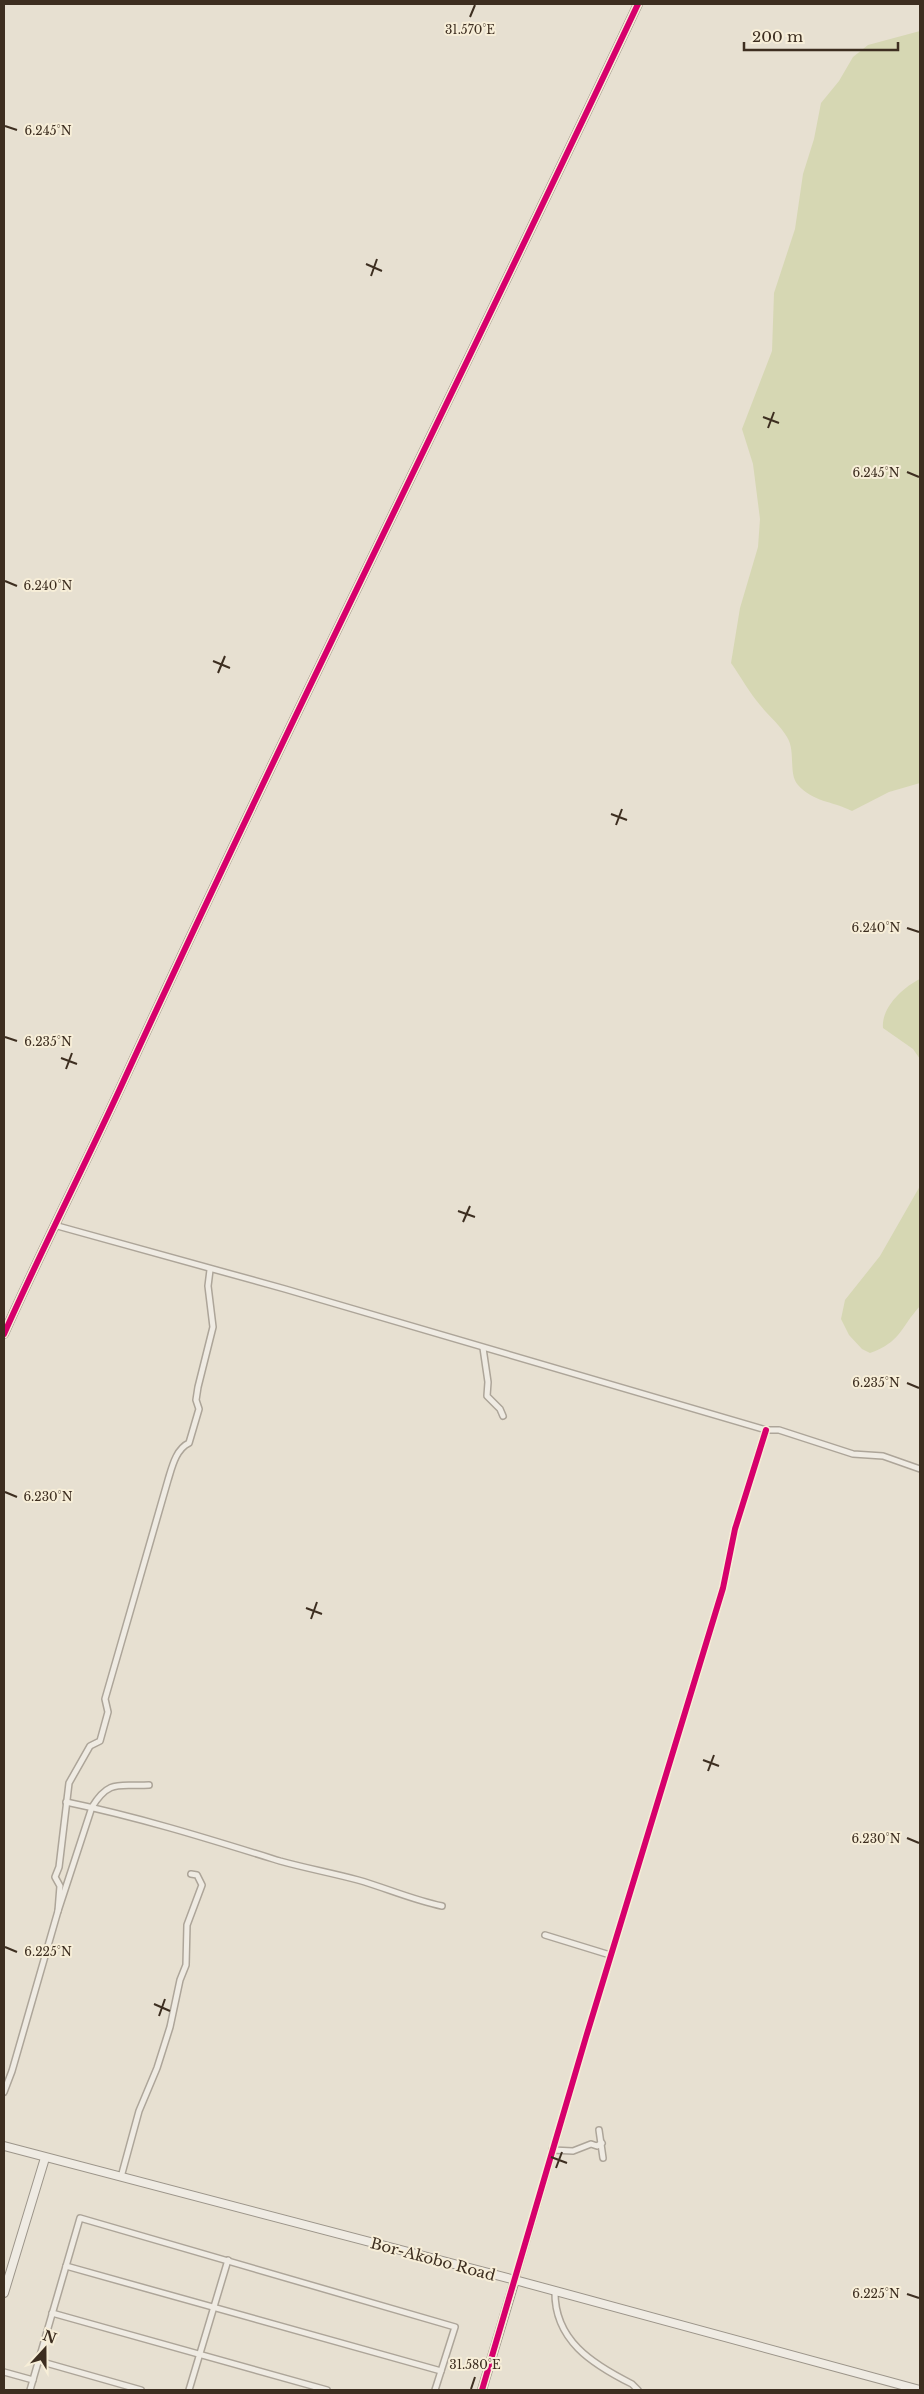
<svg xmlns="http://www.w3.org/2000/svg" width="924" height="2394" viewBox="0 0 924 2394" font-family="'Libre Baskerville',serif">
<rect width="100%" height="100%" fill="#e7e0d1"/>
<!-- green -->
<g fill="#d6d7b3">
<path d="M 920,31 L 920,783 L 889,792 L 852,811 C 832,801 813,802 798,785 C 788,774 796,751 787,737 C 780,725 768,715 760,705 C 749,692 741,677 731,663 L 740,608 L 758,547 L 760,519 L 753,464 L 742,429 L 772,351 L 774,293 L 795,229 L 803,174 L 814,139 L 821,103 L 839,81 L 853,57 L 868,45 Z"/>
<path d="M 920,979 L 920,1059 L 913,1049 L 883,1028 C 881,1008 903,987 920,979 Z"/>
<path d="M 920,1186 L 920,1306 C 900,1328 901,1342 870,1353 L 862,1349 L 849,1335 L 841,1319 L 845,1300 L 880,1256 Z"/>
</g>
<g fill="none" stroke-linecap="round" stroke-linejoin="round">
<!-- street casing -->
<g stroke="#ada599" stroke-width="8">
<g id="street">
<polyline points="54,1225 285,1289 766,1430 779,1430 853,1454 883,1456 920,1469"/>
<polyline points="483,1348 488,1382 487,1396 500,1409 503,1416"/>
<path d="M 66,1802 C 139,1817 209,1839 280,1861 C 305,1868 332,1873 358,1880 C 386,1888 413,1900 442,1906"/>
<path d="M 58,1911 L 60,1886 L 55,1877 L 59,1867 L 69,1783 L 90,1746 L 100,1741 L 108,1712 L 105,1699 L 168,1480 C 172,1467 176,1449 189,1443 L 199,1409 L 196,1400 L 198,1387 L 213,1327 L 208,1286 L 210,1270"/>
<polyline points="545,1935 610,1955"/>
<path d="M 4,2092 L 12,2071 L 58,1911 L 92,1807 C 110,1778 120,1787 149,1785"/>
<polyline points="599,2130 603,2158"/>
<polyline points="552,2150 573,2151 591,2144 597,2146 602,2143"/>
<polyline points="121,2177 139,2111 157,2068 170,2027 180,1980 186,1965 187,1925 202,1885 197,1875 191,1874"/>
<polyline points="66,2266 441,2371"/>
<polyline points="515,2280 586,2037 723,1588 735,1529 766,1430"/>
<path d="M 555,2291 C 554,2340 592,2364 632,2384 L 638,2390"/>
<polyline points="52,2313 327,2390"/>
<polyline points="39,2361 141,2390"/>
<polyline points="4,2372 33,2380"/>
<polyline points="30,2390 80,2218 455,2327 435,2390"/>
<polyline points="189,2390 228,2260"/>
</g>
</g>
<!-- secondary casing -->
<g stroke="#9c958a" stroke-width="10">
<g id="secondary">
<path d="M 4,1334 C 42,1249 85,1165 124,1080 C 290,719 469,363 638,4"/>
<polyline points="4,2146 515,2280 920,2390"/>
<polyline points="4,2293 45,2158"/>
<polyline points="482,2390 515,2280"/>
</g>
</g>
<!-- street -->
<use href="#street" stroke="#efebe3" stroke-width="5"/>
<!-- secondary -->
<use href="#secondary" stroke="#efebe3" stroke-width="8"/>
<!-- cycleway casing -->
<g stroke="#f7eed8" stroke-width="9">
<g id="cycleway">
<path d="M 4,1334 C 42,1249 85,1165 124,1080 C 290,719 469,363 638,4"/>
<polyline points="482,2390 586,2037 723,1588 735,1529 766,1430"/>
</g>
</g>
<!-- cycleway -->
<use href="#cycleway" stroke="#d6006c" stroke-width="6"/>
</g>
<!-- ticks -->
<path fill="none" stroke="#3d2e20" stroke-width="2" d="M 470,17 L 475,5M 5,126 L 17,130M 366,264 L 382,271M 371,276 L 377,259M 763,417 L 779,423M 768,428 L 774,412M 907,472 L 919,477M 5,581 L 17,586M 213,661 L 230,668M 218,673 L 225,656M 611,814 L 627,820M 616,825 L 622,809M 907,928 L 919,932M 5,1037 L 17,1041M 61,1058 L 77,1064M 66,1069 L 72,1053M 458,1211 L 475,1217M 463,1222 L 470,1206M 907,1383 L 919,1388M 5,1492 L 17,1497M 306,1608 L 322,1614M 311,1619 L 317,1602M 703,1760 L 719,1766M 708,1771 L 714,1755M 907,1838 L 919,1843M 5,1947 L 17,1952M 154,2004 L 170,2011M 159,2016 L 165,1999M 551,2157 L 567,2163M 556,2168 L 562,2152M 907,2294 L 919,2298M 471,2389 L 475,2377"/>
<g text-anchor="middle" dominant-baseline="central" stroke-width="4" stroke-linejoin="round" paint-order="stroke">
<!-- street labels -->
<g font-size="15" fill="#3d2e20" stroke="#f7eed8">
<text transform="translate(433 2259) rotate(15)">Bor-Akobo Road</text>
</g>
</g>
<g font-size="12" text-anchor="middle" fill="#3d2e20" stroke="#f7eed8" stroke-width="4" stroke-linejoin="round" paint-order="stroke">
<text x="470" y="34">31.570°E</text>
<text x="48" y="135">6.245°N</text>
<text x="876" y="477">6.245°N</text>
<text x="48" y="590">6.240°N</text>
<text x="876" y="932">6.240°N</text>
<text x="48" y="1046">6.235°N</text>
<text x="876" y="1387">6.235°N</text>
<text x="48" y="1501">6.230°N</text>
<text x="876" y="1843">6.230°N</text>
<text x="48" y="1956">6.225°N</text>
<text x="876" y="2298">6.225°N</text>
<text x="475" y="2369">31.580°E</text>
</g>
<!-- border -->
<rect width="924" height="2394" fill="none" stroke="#3d2e20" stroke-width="10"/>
<!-- north arrow -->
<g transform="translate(45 2349) rotate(21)" stroke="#f7eed8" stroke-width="4" paint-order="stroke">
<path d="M0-4L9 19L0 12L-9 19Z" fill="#3d2e20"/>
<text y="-8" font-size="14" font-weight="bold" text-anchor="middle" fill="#3d2e20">N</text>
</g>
<!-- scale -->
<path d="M744 42v8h154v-8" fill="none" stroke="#3d2e20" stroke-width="2.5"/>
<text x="752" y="42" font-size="15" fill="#3d2e20" stroke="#f7eed8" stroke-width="4" paint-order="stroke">200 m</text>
</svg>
